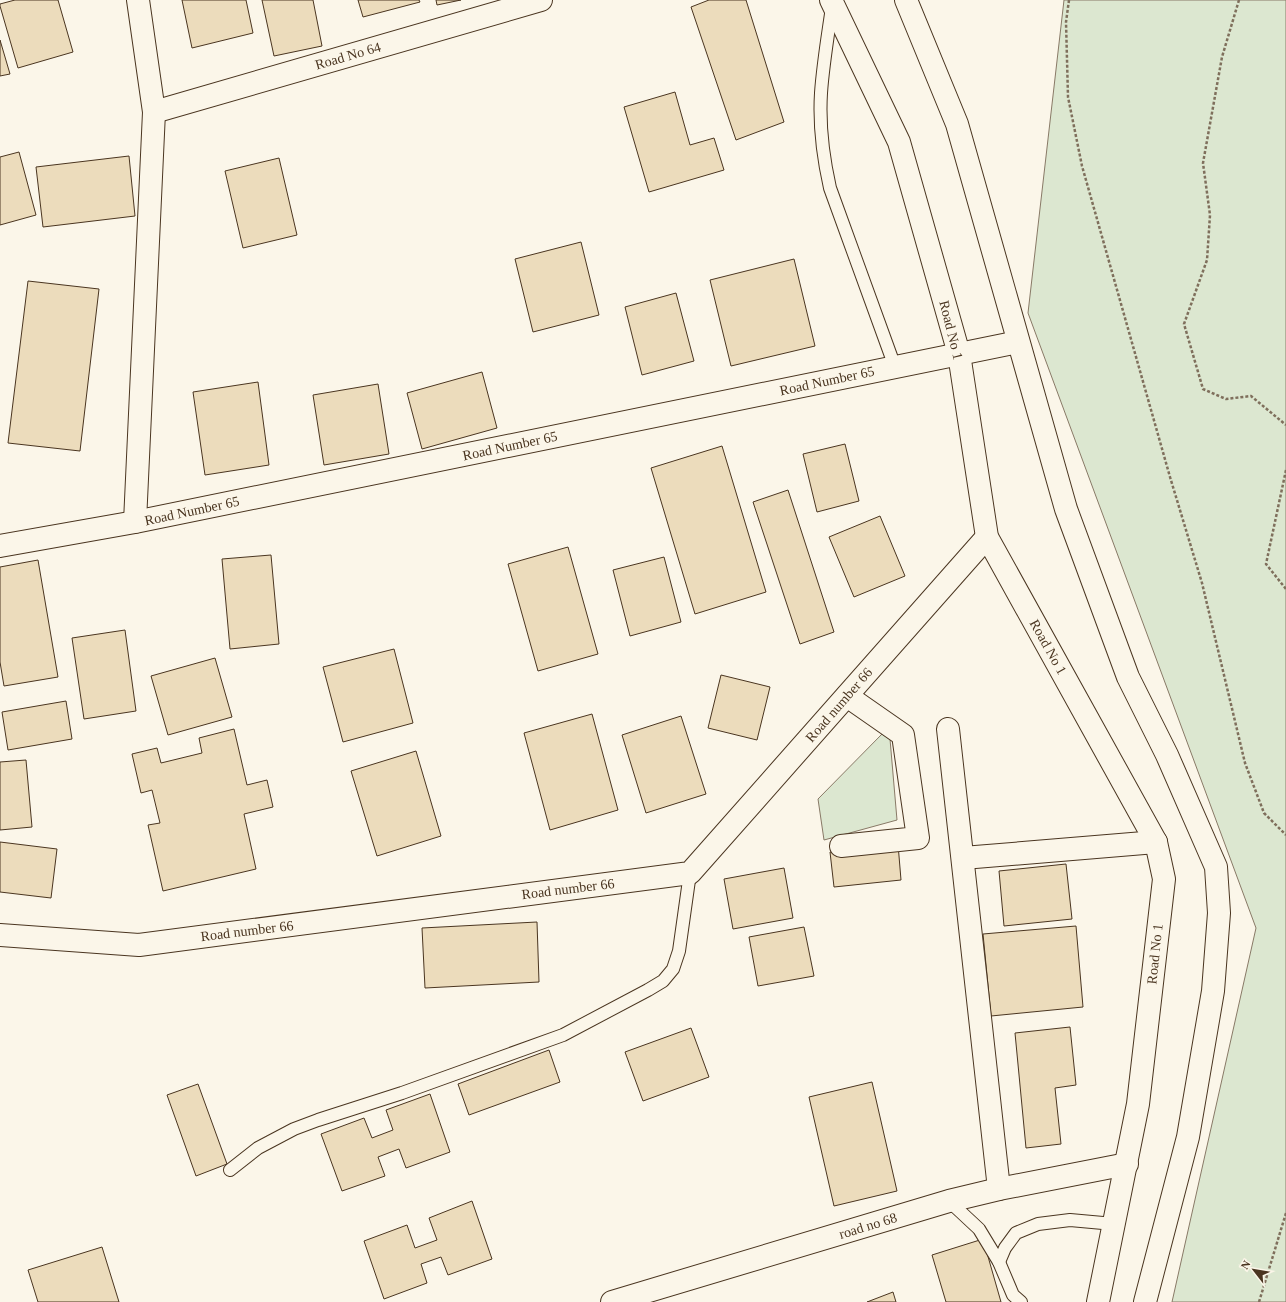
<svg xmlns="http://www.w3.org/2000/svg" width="1286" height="1302" viewBox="0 0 1286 1302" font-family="'Times New Roman',serif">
<rect width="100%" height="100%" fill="#fbf6e9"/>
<!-- green -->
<g fill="#dce7d0" stroke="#887966">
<polygon points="1064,0 1286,0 1286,1302 1172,1302 1256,928 1028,313"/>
<polygon points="883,733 890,739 897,820 824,840 818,799"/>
</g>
<!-- building -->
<g fill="#ecdcbc" stroke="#4a3520">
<polygon points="15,0 58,0 73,52 18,68 0,6 0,4"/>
<polygon points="182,0 246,0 253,33 192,48"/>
<polygon points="262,0 313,0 322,46 274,56"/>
<polygon points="358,0 419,0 420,2 363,17"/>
<polygon points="436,0 461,0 437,5"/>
<polygon points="709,0 746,0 784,122 736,140 691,7"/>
<polygon points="0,40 10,74 0,76"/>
<polygon points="675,92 690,145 714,138 724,170 649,192 624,107"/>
<polygon points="19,152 36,215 0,225 0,157"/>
<polygon points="129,156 135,216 43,227 36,167"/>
<polygon points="279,158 297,235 243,248 225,171"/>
<polygon points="581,242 599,315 533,332 515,259"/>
<polygon points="794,259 815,346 731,366 710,280"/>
<polygon points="28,281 99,289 80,451 8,443"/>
<polygon points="676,293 694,361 642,375 625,307"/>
<polygon points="482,372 497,428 422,449 407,393"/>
<polygon points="258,382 269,465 205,475 193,392"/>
<polygon points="378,384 389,454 324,465 313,395"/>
<polygon points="845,444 859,501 817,512 803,454"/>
<polygon points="722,446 766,592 695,614 651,468"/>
<polygon points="788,490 834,632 800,644 753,502"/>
<polygon points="880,516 905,576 854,597 829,537"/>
<polygon points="568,547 598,654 538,671 508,564"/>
<polygon points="271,555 279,644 230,649 222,559"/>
<polygon points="664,557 681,622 630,636 613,570"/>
<polygon points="38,560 58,677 4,686 0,662 0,567"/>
<polygon points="125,630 136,711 84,719 72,638"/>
<polygon points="394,649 413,723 343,742 323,667"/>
<polygon points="215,658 232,717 168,735 151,676"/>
<polygon points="721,675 770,687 757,740 708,728"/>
<polygon points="66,701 72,739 8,750 2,712"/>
<polygon points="592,714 618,810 550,830 524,733"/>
<polygon points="681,716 706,794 646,813 622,735"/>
<polygon points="234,729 247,785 267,780 273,807 244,814 256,869 163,891 148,825 160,823 152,790 141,793 132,754 157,748 161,763 202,753 199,738"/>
<polygon points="416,751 441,836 377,856 351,771"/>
<polygon points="26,760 32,827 0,830 0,762"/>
<polygon points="0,842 57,849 51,898 0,892"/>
<polygon points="898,844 901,880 834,887 830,852"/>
<polygon points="1066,864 1072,919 1004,926 999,871"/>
<polygon points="784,868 793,918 733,929 724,879"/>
<polygon points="537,922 539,982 425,988 422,928"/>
<polygon points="1076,926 1083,1007 991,1016 983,934"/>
<polygon points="804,927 814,976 758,986 749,937"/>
<polygon points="1070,1027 1076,1085 1055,1088 1061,1144 1026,1148 1015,1033"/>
<polygon points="691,1028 709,1077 643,1101 625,1052"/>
<polygon points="549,1050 560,1082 469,1115 458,1084"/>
<polygon points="872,1082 897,1191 834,1206 809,1097"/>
<polygon points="198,1084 227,1164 196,1176 167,1095"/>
<polygon points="430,1094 450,1152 406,1168 399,1149 378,1157 385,1176 342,1191 321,1134 364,1118 372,1138 393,1130 386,1110"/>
<polygon points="472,1201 492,1259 448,1275 441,1257 421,1264 427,1283 384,1299 364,1241 407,1225 415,1248 437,1240 429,1218"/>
<polygon points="983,1239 1001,1302 946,1302 932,1255"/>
<polygon points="102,1247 119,1302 38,1302 28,1270"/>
<polygon points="893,1292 896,1302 867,1302"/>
</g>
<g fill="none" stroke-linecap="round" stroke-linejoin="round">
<!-- lane casing -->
<g stroke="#4a3520" stroke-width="14">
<g id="lane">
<path d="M 832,7 C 828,35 823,64 821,93 C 819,125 823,157 830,188 L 895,367"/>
<polyline points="230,1170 258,1148 294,1129 318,1120 402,1093 563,1035 648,990 663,981 673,969 679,951 690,873"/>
<polyline points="949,1201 979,1229 999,1262 1013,1295 1021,1302"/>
<polyline points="999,1262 1005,1248 1016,1233 1038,1224 1070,1220 1114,1224"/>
</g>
</g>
<!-- street casing -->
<g stroke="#4a3520" stroke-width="24">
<g id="street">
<polyline points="154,112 541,0"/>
<polyline points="135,522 154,112 138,0"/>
<polyline points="0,546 135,522 1018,342"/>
<polyline points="948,729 999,1189"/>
<polyline points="841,846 918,838 903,735 847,696"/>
<polyline points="963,858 1156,842"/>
<polyline points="0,935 139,945 690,873 987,537"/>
<polyline points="612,1302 949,1201 999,1189 1127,1164"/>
</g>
</g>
<!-- secondary casing -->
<g stroke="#4a3520" stroke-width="24">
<g id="secondary">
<polyline points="831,0 899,142 959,354 987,537 1156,842 1164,879 1138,1104 1098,1302"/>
<polyline points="906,0 957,124 1066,509 1128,677 1167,755 1216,867 1219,913 1213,991 1188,1137 1145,1302"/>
</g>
</g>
<!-- path -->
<g stroke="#7f6f5c" stroke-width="2.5" stroke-dasharray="3 2" stroke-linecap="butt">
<polyline points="1069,0 1066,22 1068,97 1082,166 1170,477 1202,583 1245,763 1264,813 1286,835"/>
<polyline points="1239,0 1222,57 1203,163 1210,215 1207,260 1184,324 1203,389 1226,399 1251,396 1286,425"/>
<polyline points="1286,470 1266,564 1286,589"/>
<polyline points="1259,1302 1286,1213"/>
</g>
<!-- lane -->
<use href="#lane" stroke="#fbf6e9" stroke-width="12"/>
<!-- street -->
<use href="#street" stroke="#fbf6e9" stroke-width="22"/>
<!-- secondary -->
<use href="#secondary" stroke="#fbf6e9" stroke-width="22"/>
</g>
<g text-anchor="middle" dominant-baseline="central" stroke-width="3" stroke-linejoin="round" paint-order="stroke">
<!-- street labels -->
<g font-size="14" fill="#4a3520" stroke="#fbf6e9">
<text transform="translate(348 56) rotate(-16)">Road No 64</text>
<text transform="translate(951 330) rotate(76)">Road No 1</text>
<text transform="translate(827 381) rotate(-12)">Road Number 65</text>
<text transform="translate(510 446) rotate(-12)">Road Number 65</text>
<text transform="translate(192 511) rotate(-12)">Road Number 65</text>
<text transform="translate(1048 647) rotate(61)">Road No 1</text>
<text transform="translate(839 705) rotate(-49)">Road number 66</text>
<text transform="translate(568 889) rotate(-7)">Road number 66</text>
<text transform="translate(247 931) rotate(-7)">Road number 66</text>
<text transform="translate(1155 954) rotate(-84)">Road No 1</text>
<text transform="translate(868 1226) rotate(-17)">road no 68</text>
</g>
</g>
<!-- north arrow -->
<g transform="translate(1254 1270) rotate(301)" stroke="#fbf6e9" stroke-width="3" paint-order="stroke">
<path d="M0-3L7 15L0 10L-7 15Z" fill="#4a3520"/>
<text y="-6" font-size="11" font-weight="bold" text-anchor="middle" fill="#4a3520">N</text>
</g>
</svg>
